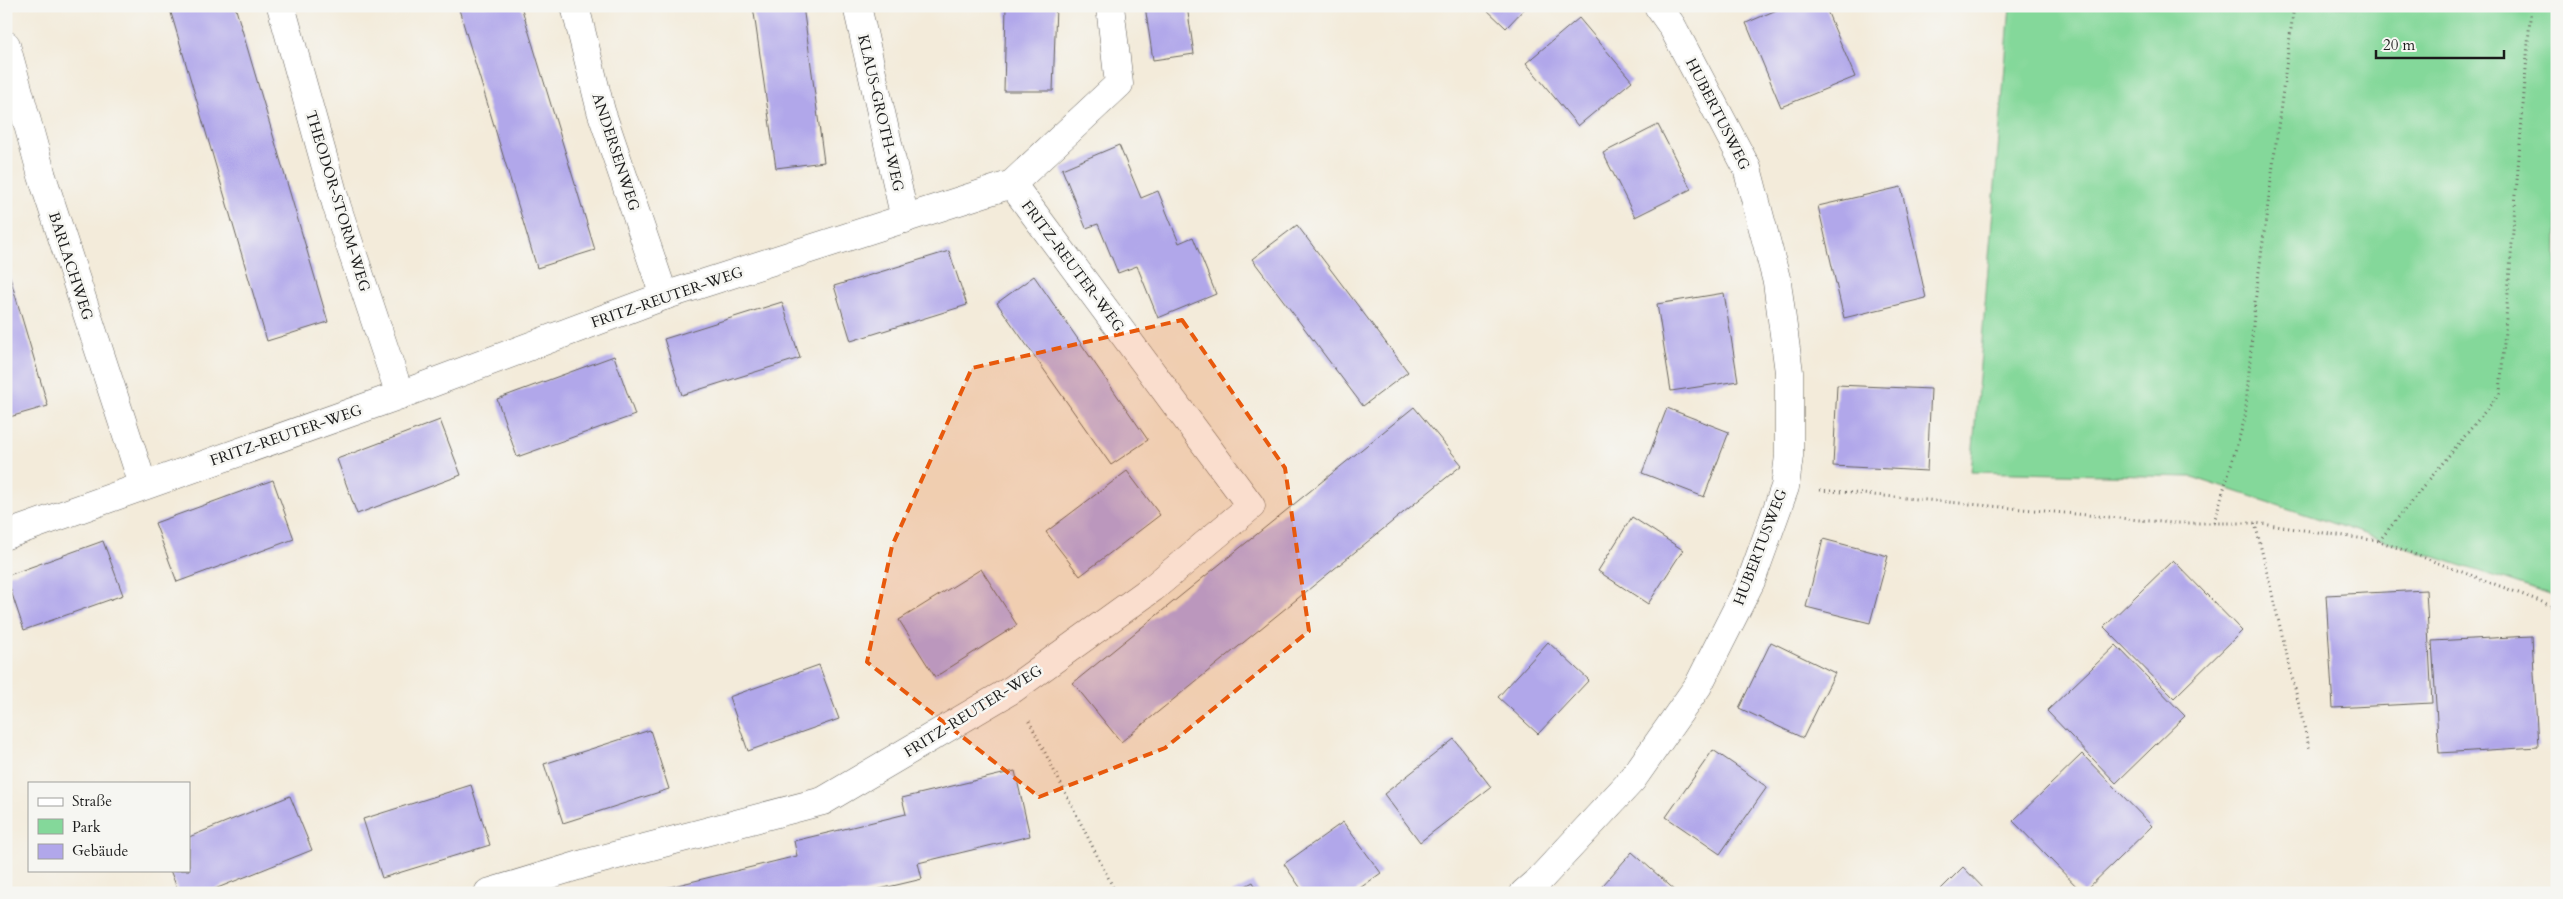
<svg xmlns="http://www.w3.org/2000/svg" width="2563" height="899" viewBox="0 0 2563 899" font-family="Cardo,serif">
<rect width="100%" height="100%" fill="#f6f6f2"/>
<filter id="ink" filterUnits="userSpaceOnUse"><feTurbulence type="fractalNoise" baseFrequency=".02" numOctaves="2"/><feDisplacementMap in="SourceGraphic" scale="10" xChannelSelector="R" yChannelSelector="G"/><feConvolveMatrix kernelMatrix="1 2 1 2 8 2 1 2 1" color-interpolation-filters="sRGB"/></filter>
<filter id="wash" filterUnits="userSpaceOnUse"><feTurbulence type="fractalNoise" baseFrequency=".0096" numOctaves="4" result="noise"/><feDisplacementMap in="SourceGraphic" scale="20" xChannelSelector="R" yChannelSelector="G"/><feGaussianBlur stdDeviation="1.12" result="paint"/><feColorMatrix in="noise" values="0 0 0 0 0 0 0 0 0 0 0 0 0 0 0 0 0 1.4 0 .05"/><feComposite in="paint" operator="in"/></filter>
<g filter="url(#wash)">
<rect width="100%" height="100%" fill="#f3ebda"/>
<!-- green -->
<polygon fill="#84d89a" stroke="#507a5b" points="2010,6 2557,6 2557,597 2192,477 1971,472"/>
<g id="blocks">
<!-- building -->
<g fill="#b1a7ea">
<polygon points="169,6 235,6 328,322 267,341"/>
<polygon points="458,6 521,6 595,250 537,268"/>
<polygon points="753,6 803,6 824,162 776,168"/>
<polygon points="1006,6 1056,6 1053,91 1004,91"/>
<polygon points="1145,6 1187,6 1194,54 1153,60"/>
<polygon points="1483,6 1527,6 1506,28"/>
<polygon points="1786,6 1825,6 1855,77 1781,107 1746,23"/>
<polygon points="1579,18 1632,81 1578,126 1526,63"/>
<polygon points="1658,125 1691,189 1635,217 1603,153"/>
<polygon points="1119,145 1141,198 1158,191 1179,243 1193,237 1216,294 1158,318 1137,266 1118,273 1098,224 1086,228 1062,169"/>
<polygon points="1901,187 1926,298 1844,318 1818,206"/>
<polygon points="1297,225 1408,372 1363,406 1252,259"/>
<polygon points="949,251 967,305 851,341 834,286"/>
<polygon points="6,264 48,406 6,418"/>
<polygon points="1034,276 1148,440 1111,465 997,303"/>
<polygon points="1724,293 1738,381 1671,391 1657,304"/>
<polygon points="782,302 800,358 682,395 664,339"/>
<polygon points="614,356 635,415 517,457 497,399"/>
<polygon points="1837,385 1931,389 1927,471 1833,466"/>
<polygon points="1414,407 1462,465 1121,742 1073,683"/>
<polygon points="1667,408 1729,432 1704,497 1642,473"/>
<polygon points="440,420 461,475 357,514 337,459"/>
<polygon points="1127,471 1160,515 1080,576 1046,532"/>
<polygon points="273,480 294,539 177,582 155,523"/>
<polygon points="1632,517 1683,550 1648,604 1598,571"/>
<polygon points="1823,539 1888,556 1870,623 1806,607"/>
<polygon points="103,541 123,595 24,630 6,576"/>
<polygon points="2173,560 2242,631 2174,698 2104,627"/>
<polygon points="981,569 1017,625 935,677 899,620"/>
<polygon points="2426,590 2432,703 2333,708 2326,595"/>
<polygon points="2532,636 2538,747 2439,753 2432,641"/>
<polygon points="1548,642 1589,680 1538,734 1498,697"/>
<polygon points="1771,642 1835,673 1803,738 1739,708"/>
<polygon points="2116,645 2185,716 2116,783 2047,711"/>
<polygon points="819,665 839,719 748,751 729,697"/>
<polygon points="650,730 669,789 563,823 544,764"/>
<polygon points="1454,739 1491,787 1420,842 1384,794"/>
<polygon points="1713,750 1767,787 1720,854 1666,817"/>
<polygon points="2082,754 2152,826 2083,893 2013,821"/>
<polygon points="1015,771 1030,836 918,863 922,879 863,893 645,893 797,856 794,841 906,814 902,798"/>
<polygon points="471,785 490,845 382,878 363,819"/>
<polygon points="290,796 312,850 205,893 179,893 170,870 189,870 189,837"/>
<polygon points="1343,822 1381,873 1353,893 1304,893 1284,864"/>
<polygon points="1632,852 1678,893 1596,893"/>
<polygon points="1963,867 1988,893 1937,893"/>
<polygon points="1253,882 1259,893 1232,893"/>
</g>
</g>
</g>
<g filter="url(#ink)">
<use href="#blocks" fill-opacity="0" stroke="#67645e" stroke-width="1"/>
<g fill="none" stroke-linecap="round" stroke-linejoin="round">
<!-- street casing -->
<g stroke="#67645e" stroke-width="29">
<g id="street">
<polyline points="281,6 337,207 400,395"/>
<polyline points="575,6 601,111 664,296"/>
<polyline points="857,6 905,219"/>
<polyline points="6,45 42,176 143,485"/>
<polyline points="1012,184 1119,84 1110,6"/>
<polyline points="6,535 400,395 664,296 1012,184 1251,506 1153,588 1013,689 823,801 587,863 488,893"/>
<polyline points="1524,893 1540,879 1632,780 1698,686 1751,581 1785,487 1789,456 1789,372 1777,282 1747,168 1672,26 1658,6"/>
</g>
</g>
<!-- path -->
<g stroke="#67645e" stroke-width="3" stroke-dasharray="1 4" stroke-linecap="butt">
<polyline points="1820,490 2172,523 2255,523 2379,541 2540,601 2557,609"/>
<polyline points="2214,522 2245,418 2255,302 2294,6"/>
<polyline points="2255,523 2310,751"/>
<polyline points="2379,541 2500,393 2531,6"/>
<polyline points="1029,721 1116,893"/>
</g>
<!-- street -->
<use href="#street" stroke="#fff" stroke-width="28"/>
</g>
</g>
<!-- marked area -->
<path fill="#e8590c" fill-opacity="0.2" stroke="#e8590c" stroke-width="4" stroke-dasharray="10 6" stroke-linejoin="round" d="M 1182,320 L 1285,468 L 1309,631 L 1165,748 L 1039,797 L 867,662 L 892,546 L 972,368 Z"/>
<g text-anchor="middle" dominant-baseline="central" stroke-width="5" stroke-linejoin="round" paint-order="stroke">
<!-- street labels -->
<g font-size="15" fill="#1c1c1c" stroke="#f6f6f2">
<text transform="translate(881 113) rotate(77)">KLAUS-GROTH-WEG</text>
<text transform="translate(1718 114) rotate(63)">HUBERTUSWEG</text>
<text transform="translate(616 152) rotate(72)">ANDERSENWEG</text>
<text transform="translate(338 201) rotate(73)">THEODOR-STORM-WEG</text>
<text transform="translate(71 266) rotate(72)">BARLACHWEG</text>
<text transform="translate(1073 266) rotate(53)">FRITZ-REUTER-WEG</text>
<text transform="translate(667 297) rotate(-19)">FRITZ-REUTER-WEG</text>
<text transform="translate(286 435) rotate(-19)">FRITZ-REUTER-WEG</text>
<text transform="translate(1760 547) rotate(-69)">HUBERTUSWEG</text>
<text transform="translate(973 711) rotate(-32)">FRITZ-REUTER-WEG</text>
</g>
</g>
<!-- margin -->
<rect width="2563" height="899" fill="none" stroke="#f6f6f2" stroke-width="25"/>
<!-- legend -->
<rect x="28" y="782" width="162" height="90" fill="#f6f6f2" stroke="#9f9f9c"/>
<rect x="38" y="798" width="25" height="8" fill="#ffffff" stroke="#9f9f9c"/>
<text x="72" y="806" font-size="15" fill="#1c1c1c">Straße</text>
<rect x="38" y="819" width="25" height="15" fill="#84d89a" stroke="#9f9f9c"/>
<text x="72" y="832" font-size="15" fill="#1c1c1c">Park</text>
<rect x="38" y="844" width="25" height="15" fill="#b1a7ea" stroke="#9f9f9c"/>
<text x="72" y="856" font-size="15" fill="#1c1c1c">Gebäude</text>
<!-- scale -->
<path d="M2376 50v8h128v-8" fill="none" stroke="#1c1c1c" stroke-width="2.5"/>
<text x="2383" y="50" font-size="15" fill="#1c1c1c" stroke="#f6f6f2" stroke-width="4" paint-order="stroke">20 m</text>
</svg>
